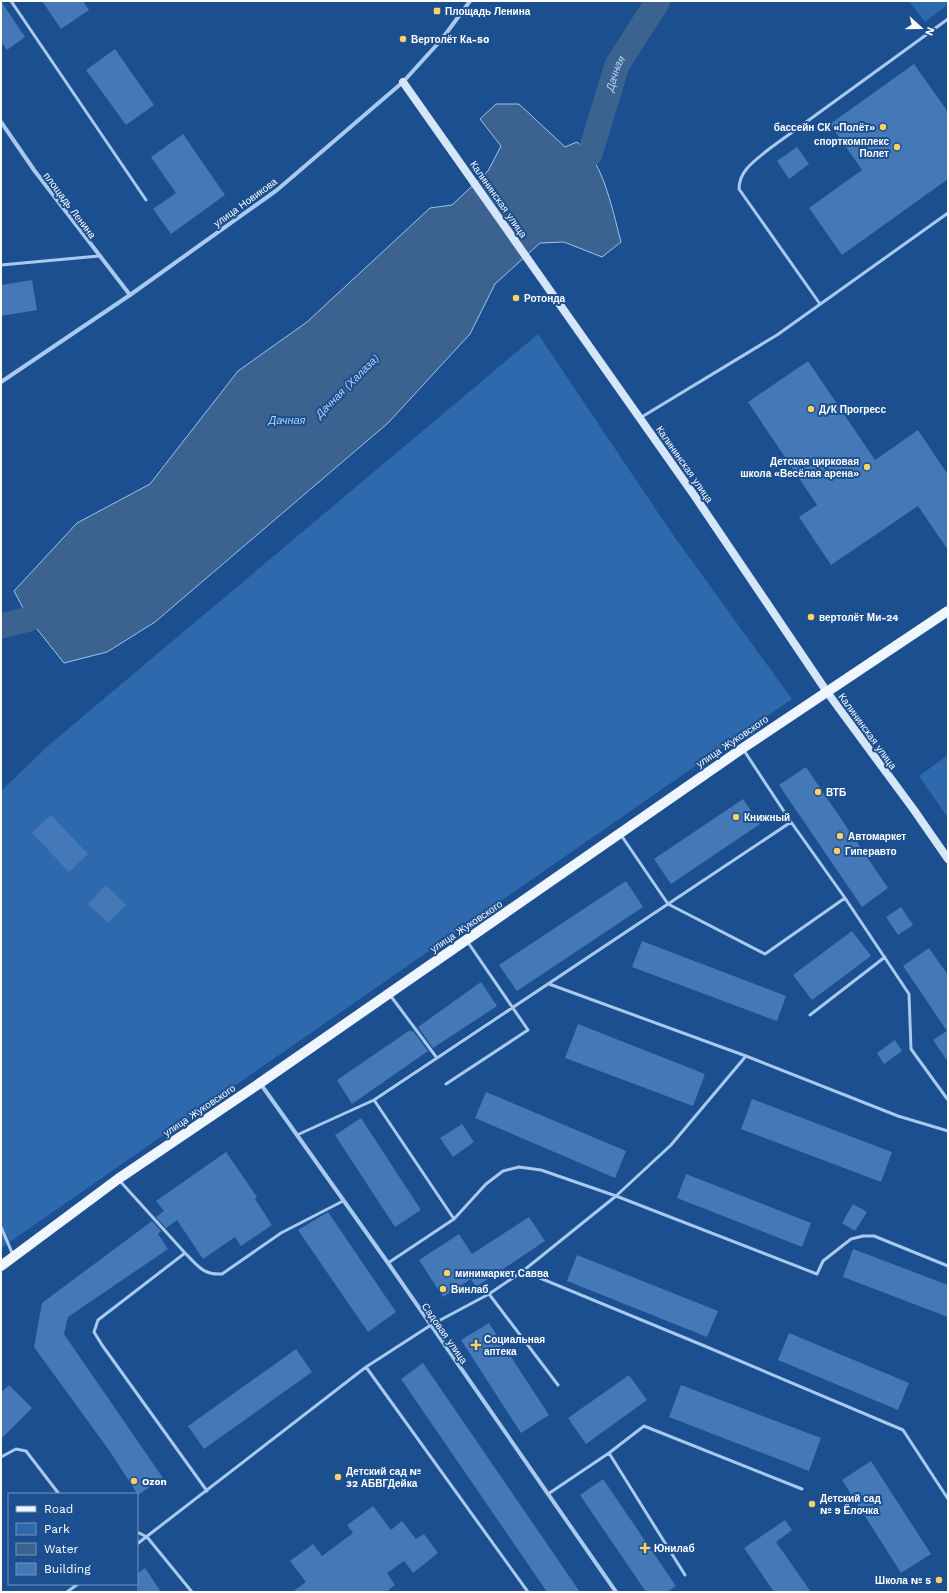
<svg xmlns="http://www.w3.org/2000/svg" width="949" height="1593" font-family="'Work Sans',sans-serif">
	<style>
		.green { fill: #2e69ad }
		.water { fill: #3c6290; stroke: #9cc4f0 }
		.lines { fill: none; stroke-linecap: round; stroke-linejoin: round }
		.river { stroke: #3c6290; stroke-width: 25 }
		.building { fill: #4478b7 }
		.lane { stroke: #a9c9ee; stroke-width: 3 }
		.street { stroke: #a9c9ee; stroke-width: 4 }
		.secondary { stroke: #d6e6fa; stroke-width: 8 }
		.primary { stroke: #f0f6ff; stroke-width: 10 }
		.poi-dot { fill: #ffd166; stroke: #1b4f8f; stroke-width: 1.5 }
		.labels { text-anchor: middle; stroke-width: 4; stroke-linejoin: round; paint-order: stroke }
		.poi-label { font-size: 10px; font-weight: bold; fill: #fff; stroke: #1b4f8f; text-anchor: start }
		.street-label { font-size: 10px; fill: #fff; stroke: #1b4f8f }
		.water-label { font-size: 11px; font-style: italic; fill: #b5d3f5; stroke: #1b4f8f }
	</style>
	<rect width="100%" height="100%" fill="#1b4f8f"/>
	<path class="green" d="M909,1h39v3l-23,18z
		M538,334l135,201 119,164 -791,549v-457l49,-47z
		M948,755v63l-29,-42z"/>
	<path class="water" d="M496,104h23l46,43 12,-5c4,4 10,8 13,13 16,21 24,61 31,87l-19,15 -38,-15 -24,1 -45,41 -25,50 -82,89 -233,199 -48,30 -43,11 -35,-44 -15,-28 63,-68 73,-39 88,-113 69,-49 123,-114 22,-3 36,-34 13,-25 -21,-27z"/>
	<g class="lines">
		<g class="river">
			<path id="s1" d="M563,174l27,-20 27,-89 41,-64"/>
			<path d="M1,626l28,-7 24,-24"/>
		</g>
	</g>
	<path class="building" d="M1,1l24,36 -18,13 -6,-9z
		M42,1h41l6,9 -28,19z
		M115,49l39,56 -28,20 -40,-55z
		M914,64l34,48v67l-106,76 -33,-47 53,-38 -32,-46z
		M183,134l42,61 -54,39 -18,-25 23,-16 -25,-36z
		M797,147l12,17 -20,15 -12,-18z
		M32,280l5,30 -36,6v-31z
		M808,361l67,99 43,-30 30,45v75l-30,-44 -87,59 -32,-48 18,-12 -69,-103z
		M806,767l82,121 -26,19 -83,-122z
		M743,799l17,25 -89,60 -17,-25z
		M51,815l37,39 -19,18 -37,-39z
		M626,881l17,26 -126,84 -18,-26z
		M106,885l20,20 -18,18 -20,-19z
		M901,907l12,18 -15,10 -12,-18z
		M852,931l19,25 -59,44 -19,-25z
		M642,941l144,55 -9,25 -145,-54z
		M929,948l19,27v87l-15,-22 14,-9 -44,-65z
		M481,982l16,24 -64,42 -15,-21z
		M578,1024l127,50 -12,32 -128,-48z
		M410,1030l1,2 2,-1 15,20 -76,53 -15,-24z
		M895,1040l7,11 -18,13 -7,-11z
		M486,1092l140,59 -11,27 -140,-60z
		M752,1099l140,53 -11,30 -140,-53z
		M361,1118l60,92 -26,17 -60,-92z
		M462,1124l12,18 -21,15 -13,-19z
		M226,1152l31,45 -2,2 17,26 -31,21 -6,-9 -32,22 -26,-39 -11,8 -10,-11 8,-6 -8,-10z
		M686,1174l125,49 -9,24 -125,-49z
		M853,1204l14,8 -12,19 -13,-8z
		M328,1212l68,100 -28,20 -70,-102z
		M529,1217l16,24 -69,46 -5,-8 -28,18 -24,-37 40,-26 13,20z
		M152,1221l9,10 -3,3 10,15 -100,68 -4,17 99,144 -25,17 -27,-42 -77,-106 8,-44z
		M853,1249l95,36v32l-105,-40z
		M577,1255l141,56 -11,26 -140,-56z
		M489,1323l60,92 -28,18 -60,-93z
		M789,1333l120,50 -11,27 -120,-50z
		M296,1349l16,23 -108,77 -16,-23z
		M423,1363l157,229h-33l-146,-213z
		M629,1375l18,25 -61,44 -18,-26z
		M9,1385l23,23 -31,31v-47z
		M681,1385l140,53 -12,33 -140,-54z
		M871,1461l60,93 -30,19 -59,-93z
		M603,1479l73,107 -9,6h-21l-66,-97z
		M373,1506l18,24 11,-9 14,18 8,-5 14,19 -25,20 -9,-12 -17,12 8,12 -9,7h-94l14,-10 -16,-21 23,-17 9,12 31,-23 -6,-8z
		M785,1520l7,10 -16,12 35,50h-37l-30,-44z
		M145,1568l16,24h-24v-18z"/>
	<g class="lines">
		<path class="lane" d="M11,1l135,199
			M1,265l98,-9
			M820,304l-81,-115c0,-19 17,-29 30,-40l179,-130
			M640,418l137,-83 171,-122
			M743,749l48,73 54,76 64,96 2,55 37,51
			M621,835l47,69 97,50 80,-56
			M549,984l197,72 152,60 50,15
			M390,995l47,63
			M810,1015l75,-58
			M446,1084l82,-54 -61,-89
			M374,1100l80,119
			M297,1135l77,-35 417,-278
			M119,1180l66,73
			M1,1227l12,28
			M388,1263l66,-44 32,-35 17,-13 16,-4 22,3 75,26 201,78 6,-13 28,-22 12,-3h11l74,30
			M523,1271l184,76 196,83 45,69
			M489,1294l69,91
			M366,1367l162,225
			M609,1453l76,122
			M1,1457l15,-8 10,2 33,43
			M207,1491l-105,-146 -8,-13 4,-12 87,-67c13,13 18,22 37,21l59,-41 62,-32
			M548,1494l61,-41 35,-27 158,63
			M137,1532l10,5 45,55
			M137,1544l229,-177 65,-42 58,-31 34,-23 93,-75 55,-51 75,-89
			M67,1592l11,-8"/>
		<path class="street" d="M1,122l33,48 96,125
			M1,382l129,-87 147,-105 126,-108 39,-43 28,-38
			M260,1083l128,180 228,329"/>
		<path class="secondary" d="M403,82l291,413 133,197 87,118 34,49"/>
		<path class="primary" d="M1,1266l117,-87 142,-96 483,-335 205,-137"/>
	</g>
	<g class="poi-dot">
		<rect x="433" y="7" width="8" height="8" rx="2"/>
		<circle cx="403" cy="39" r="4"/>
		<circle cx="883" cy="127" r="4"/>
		<circle cx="897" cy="147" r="4"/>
		<circle cx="516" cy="298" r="4"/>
		<circle cx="811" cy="409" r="4"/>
		<circle cx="867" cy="467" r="4"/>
		<circle cx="811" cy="617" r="4"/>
		<circle cx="818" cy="792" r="4"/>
		<circle cx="736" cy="817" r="4"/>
		<circle cx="840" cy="836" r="4"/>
		<circle cx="837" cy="851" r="4"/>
		<circle cx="447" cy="1273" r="4"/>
		<circle cx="443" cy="1289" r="4"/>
		<path d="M474 1339h4v4h4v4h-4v4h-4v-4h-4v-4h4z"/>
		<circle cx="338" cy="1477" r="4"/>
		<circle cx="134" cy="1481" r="4"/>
		<circle cx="812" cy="1504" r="4"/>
		<path d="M643 1542h4v4h4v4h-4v4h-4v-4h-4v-4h4z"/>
		<circle cx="939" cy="1580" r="4"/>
	</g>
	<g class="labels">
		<g class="poi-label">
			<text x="445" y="15">Площадь Ленина</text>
			<text x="411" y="43">Вертолёт Ка-50</text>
			<text x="875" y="131" text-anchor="end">бассейн СК «Полёт»</text>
			<text x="889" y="145" text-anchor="end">спорткомплекс<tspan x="889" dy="12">Полет</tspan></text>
			<text x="524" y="302">Ротонда</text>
			<text x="819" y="413">Д/К Прогресс</text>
			<text x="859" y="465" text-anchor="end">Детская цирковая<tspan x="859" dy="12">школа «Весёлая арена»</tspan></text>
			<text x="819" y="621">вертолёт Ми-24</text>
			<text x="826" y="796">ВТБ</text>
			<text x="744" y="821">Книжный</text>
			<text x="848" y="840">Автомаркет</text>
			<text x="845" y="855">Гиперавто</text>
			<text x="455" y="1277">минимаркет Савва</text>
			<text x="451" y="1293">Винлаб</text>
			<text x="484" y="1343">Социальная<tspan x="484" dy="12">аптека</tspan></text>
			<text x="346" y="1475">Детский сад №<tspan x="346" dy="12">32 АБВГДейка</tspan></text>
			<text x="142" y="1485">Ozon</text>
			<text x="820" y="1502">Детский сад<tspan x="820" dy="12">№ 9 Ёлочка</tspan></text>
			<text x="654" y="1552">Юнилаб</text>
			<text x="931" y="1584" text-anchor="end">Школа № 5</text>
		</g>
		<g class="street-label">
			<text transform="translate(499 199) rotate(55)" y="4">Калининская улица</text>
			<text transform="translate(245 202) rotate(-36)" y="4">улица Новикова</text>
			<text transform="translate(70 205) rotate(53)" y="4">площадь Ленина</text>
			<text transform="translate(685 464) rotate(55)" y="4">Калининская улица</text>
			<text transform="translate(868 731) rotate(54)" y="4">Калининская улица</text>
			<text transform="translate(732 741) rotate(-34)" y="4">улица Жуковского</text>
			<text transform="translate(466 926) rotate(-34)" y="4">улица Жуковского</text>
			<text transform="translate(199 1110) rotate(-34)" y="4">улица Жуковского</text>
			<text transform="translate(445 1333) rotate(55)" y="4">Садовая улица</text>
		</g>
		<g class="water-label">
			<text dy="4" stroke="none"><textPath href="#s1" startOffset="118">Дачная</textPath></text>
			<text transform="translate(347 386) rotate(-45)" y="4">Дачная (Халаза)</text>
			<text x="287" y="424">Дачная</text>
		</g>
	</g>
	<rect width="949" height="1593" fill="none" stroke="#ffffff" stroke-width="4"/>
	<rect x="8" y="1493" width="130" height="92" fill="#1b4f8f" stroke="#7695bc"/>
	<rect x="16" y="1506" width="20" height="6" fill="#f0f6ff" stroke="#7695bc"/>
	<text x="44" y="1513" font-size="12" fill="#ffffff">Road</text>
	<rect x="16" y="1523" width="20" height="12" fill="#2e69ad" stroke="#7695bc"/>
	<text x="44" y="1533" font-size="12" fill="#ffffff">Park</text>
	<rect x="16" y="1543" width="20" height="12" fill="#3c6290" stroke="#7695bc"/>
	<text x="44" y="1553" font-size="12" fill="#ffffff">Water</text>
	<rect x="16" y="1563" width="20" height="12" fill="#4478b7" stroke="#7695bc"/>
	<text x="44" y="1573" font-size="12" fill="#ffffff">Building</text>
	<g transform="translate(921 28) rotate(111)" stroke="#1b4f8f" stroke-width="3" paint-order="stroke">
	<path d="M0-3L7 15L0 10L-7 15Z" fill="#ffffff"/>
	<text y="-6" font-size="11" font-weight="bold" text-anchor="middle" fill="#ffffff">N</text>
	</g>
</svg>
